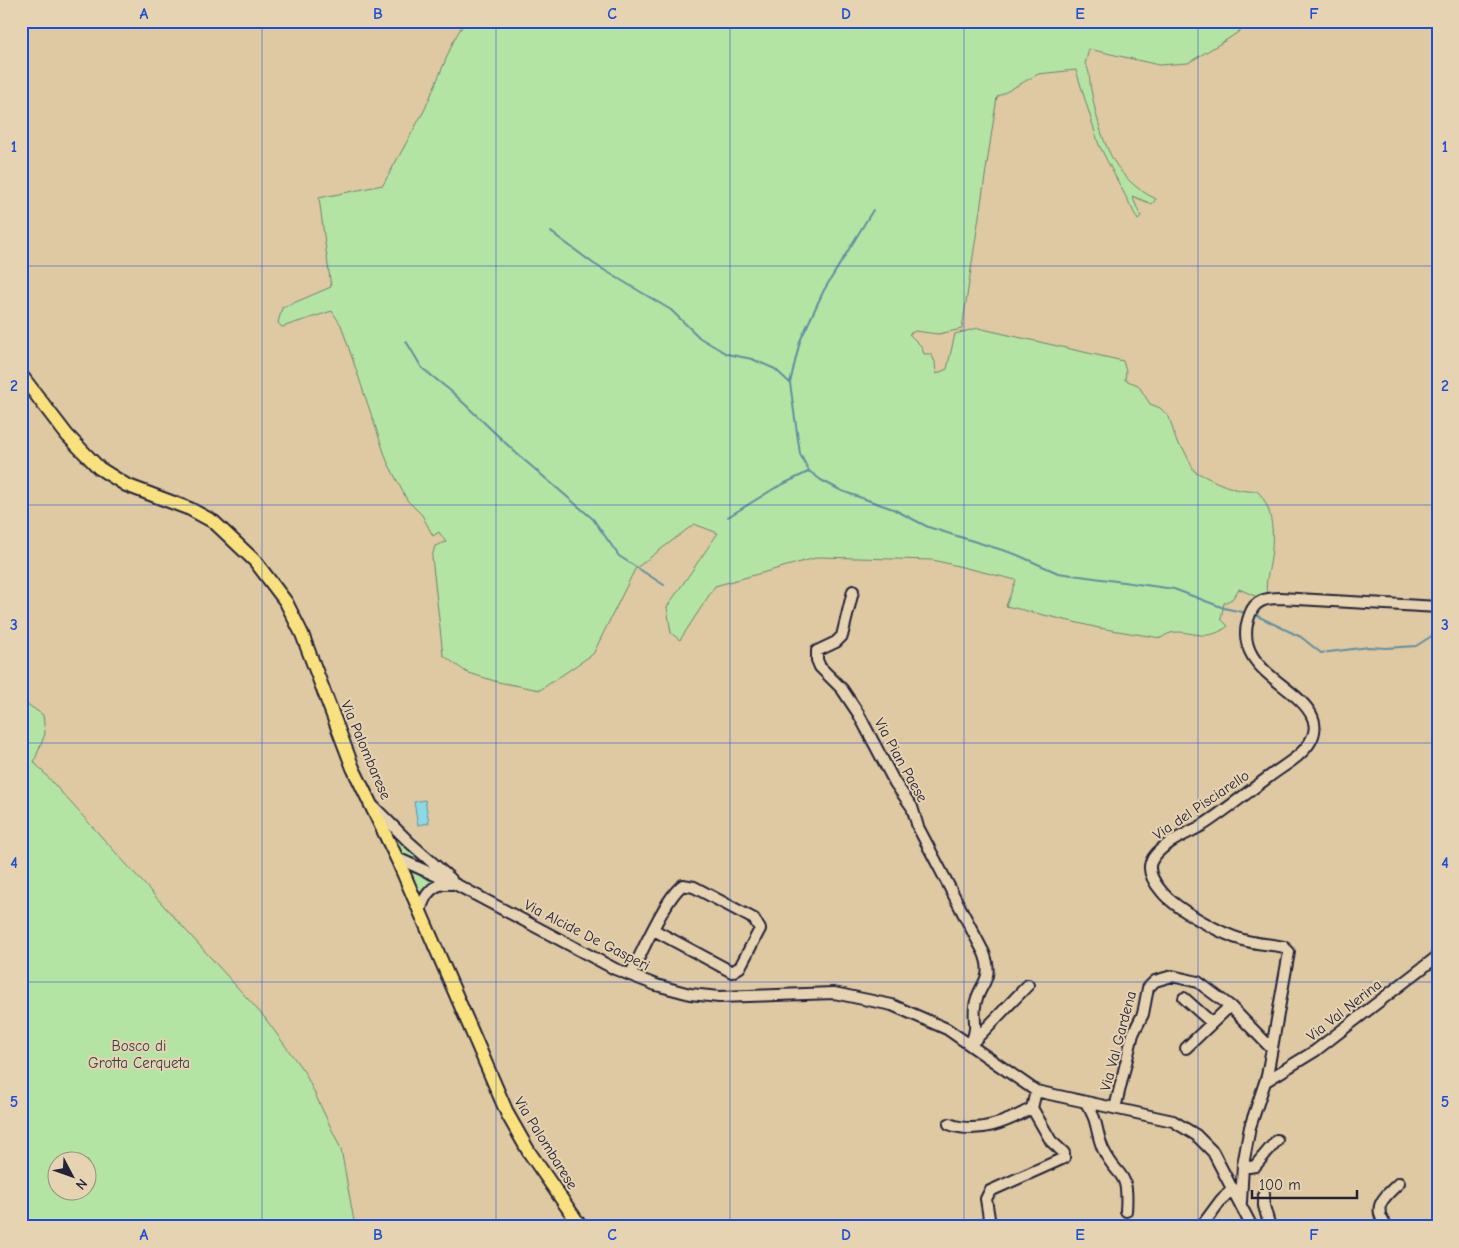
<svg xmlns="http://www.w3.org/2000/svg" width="1459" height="1248" font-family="'Comic Neue',sans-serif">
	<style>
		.green { fill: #b4e4a3; stroke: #6b836f; fill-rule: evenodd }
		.water { fill: #8ad9e7; stroke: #6090a2 }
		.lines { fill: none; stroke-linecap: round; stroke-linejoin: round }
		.stream { stroke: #6090a2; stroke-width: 2 }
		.minor-casing { stroke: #22223b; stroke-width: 14 }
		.major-casing { stroke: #22223b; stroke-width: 16 }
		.minor { stroke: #e6d3b1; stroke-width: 10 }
		.major { stroke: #fae180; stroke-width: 12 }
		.grid { fill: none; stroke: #1d4ed8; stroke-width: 1; stroke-opacity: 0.55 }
		.labels { text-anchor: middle; stroke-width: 4; stroke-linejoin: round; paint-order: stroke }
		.street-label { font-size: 15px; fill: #22223b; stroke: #e6d3b1 }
		.park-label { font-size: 15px; fill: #383f4b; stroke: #e6d3b1 }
		.neatline { fill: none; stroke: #1d4ed8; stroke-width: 2 }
		.grid-label { font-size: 16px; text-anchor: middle; font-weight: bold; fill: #1d4ed8 }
	</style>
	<rect width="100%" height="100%" fill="#dec9a3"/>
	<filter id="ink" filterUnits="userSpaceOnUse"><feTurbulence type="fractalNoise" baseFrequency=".02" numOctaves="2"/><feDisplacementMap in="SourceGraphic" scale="10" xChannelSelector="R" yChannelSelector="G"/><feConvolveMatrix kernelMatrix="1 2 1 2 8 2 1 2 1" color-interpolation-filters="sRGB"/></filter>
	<g filter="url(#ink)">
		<path class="green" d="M465,21h785l-2,4 -17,12 -43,26 -29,2 -70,-16 -4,15c6,7 4,18 6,26 9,46 20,88 65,109l-4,5 -20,-8 9,21 -3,3 -39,-75 -23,-75 -38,4 -41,23 -35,232 -24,5 -23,-3 -6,3 12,12 3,8h7l4,8 1,12 11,-5 8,-35 23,-6 145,33 3,10 -1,9 13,5 12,19 10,4 9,9 8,26 7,7 10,21c20,10 41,22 63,20 18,18 17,48 13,73 -2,11 -6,23 -2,34l-13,-2 -16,-7 -7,10 -8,4 -3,16 7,7c-27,22 -45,-5 -67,12l-62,-10 -93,-22 10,-26 -83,-20 -114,-3 -104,29 -35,54 -9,-7 -4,-26 51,-74 -24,-9 -59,45 -42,85 -53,36 -42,-8 -32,-10 -23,-17 -11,-98 3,-11 11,-4 -7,-10 -6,4 -11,-21 -15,-15 -20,-39 -46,-136 -9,-14 -50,16 -4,-4 4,-15 49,-21 -12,-89 64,-13 42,-76 29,-69z
			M21,700l22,15 2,19 -11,28 231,256 40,55 36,76 14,78h-334zM88,1160v30h-30v-30z
			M396,836l21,22h-13l-10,-21z
			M409,869l29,13 -17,15z"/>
		<path class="water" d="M425,800l4,23 -11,2 -4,-23z"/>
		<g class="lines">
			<path class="stream" d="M873,210l-49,80 -24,51 -10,42 10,71 9,17 12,9 21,11 51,18 35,18 87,27 43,19 116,16 50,19 22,5
				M551,232l43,32 77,46 29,28 27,16 25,5 23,10 14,13
				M406,341l16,27 30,24 64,61 77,66 26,37 45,29
				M728,517l47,-29 33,-16
				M1253,614l48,23 20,16 48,-6 17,1 30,-2 22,-14"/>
			<defs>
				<path id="minor" d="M853,591l-11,45 -6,6 -19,9v9l3,7 22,22 16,24 37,70 17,24 6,20 66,126c11,28 -6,31 -9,53 -2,18 4,19 -5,39
					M374,807l35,35 42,37
					M397,858l60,27 158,84 41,16 34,9 29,3 115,-4 58,12 55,24 89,62 137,30 23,14 17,17 39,75
					M420,912c4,-17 13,-30 31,-28
					M630,975c11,-20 36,-79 53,-90l11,2 60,32 6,10 -20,38 -8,5 -78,-42
					M1184,998l28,25
					M975,1040l53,-55
					M1186,1048l44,-42
					M1266,1081l49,-30 123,-95
					M1085,1102c14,18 10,29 18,47 15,32 26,18 23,62
					M1115,1108l18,-74 10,-20 5,-26 7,-7 17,-5 26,6 32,24 42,43
					M949,1124c28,11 58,-2 83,-16l4,-17
					M1243,1165l6,2 6,-1 22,-26
					M1264,1193v13l6,21
					M1241,1202l2,-37 7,-38 17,-51 22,-124 -5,-5c-14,-3 -28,-3 -41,-7 -22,-6 -67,-31 -81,-48 -6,-7 -15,-20 -11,-30 8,-18 36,-28 52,-37 23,-15 45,-33 67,-49 13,-10 32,-20 40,-34 5,-8 6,-18 2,-26 -16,-33 -83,-48 -62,-102 5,-14 17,-16 30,-16l158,9
					M989,1218l-3,-19 4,-8 74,-33v-5l-13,-12 -19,-33
					M1201,1227l20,-27 12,-12
					M1387,1227c-16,-20 -4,-29 12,-44"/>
				<path id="major" d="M21,375l46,60 32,33 27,17 64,24 24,13 41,39 31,41 16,32 51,134 46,95 109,252 21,37 52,75"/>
			</defs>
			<use href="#minor" class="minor-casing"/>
			<use href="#major" class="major-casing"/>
			<use href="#minor" class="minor"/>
			<use href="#major" class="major"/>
		</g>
	</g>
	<path class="grid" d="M262,21v1206M496,21v1206M730,21v1206M964,21v1206M1198,21v1206M21,266h1417M21,505h1417M21,743h1417M21,982h1417"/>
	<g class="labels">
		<g class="street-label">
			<text transform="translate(366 750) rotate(67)" y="5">Via Palombarese</text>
			<text transform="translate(901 760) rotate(61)" y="5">Via Pian Paese</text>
			<text transform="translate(1201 805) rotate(-34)" y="5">Via del Pisciarello</text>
			<text transform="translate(587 935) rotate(27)" y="5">Via Alcide De Gasperi</text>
			<text transform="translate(1344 1010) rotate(-38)" y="5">Via Val Nerina</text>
			<text transform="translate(1118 1041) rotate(-75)" y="5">Via Val Gardena</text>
			<text transform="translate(546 1143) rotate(58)" y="5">Via Palombarese</text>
		</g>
		<g class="park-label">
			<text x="139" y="1051">Bosco di<tspan x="139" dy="17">Grotta Cerqueta</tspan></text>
		</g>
	</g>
	<rect width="1459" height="1248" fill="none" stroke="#e6d3b1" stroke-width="55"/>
	<g transform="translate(72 1176) rotate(131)"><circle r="24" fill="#e6d3b1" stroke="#988c82"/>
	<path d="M0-4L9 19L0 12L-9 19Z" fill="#22223b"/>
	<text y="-8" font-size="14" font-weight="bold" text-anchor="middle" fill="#22223b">N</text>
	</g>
	<path d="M1252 1190v8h105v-8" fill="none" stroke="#22223b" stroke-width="2.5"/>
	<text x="1259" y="1190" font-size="15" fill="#22223b" stroke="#e6d3b1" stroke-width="4" paint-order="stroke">100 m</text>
	<rect x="28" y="28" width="1404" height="1192" class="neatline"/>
	<g class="grid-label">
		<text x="144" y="19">A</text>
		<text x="378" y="19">B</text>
		<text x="612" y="19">C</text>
		<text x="846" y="19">D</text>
		<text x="1080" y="19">E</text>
		<text x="1314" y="19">F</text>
		<text x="14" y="152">1</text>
		<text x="1445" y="152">1</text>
		<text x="14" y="391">2</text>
		<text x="1445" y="391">2</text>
		<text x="14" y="630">3</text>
		<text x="1445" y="630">3</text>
		<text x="14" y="868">4</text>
		<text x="1445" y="868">4</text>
		<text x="14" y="1107">5</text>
		<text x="1445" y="1107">5</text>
		<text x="144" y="1240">A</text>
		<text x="378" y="1240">B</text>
		<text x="612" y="1240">C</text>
		<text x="846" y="1240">D</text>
		<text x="1080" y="1240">E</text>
		<text x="1314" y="1240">F</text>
	</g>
</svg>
